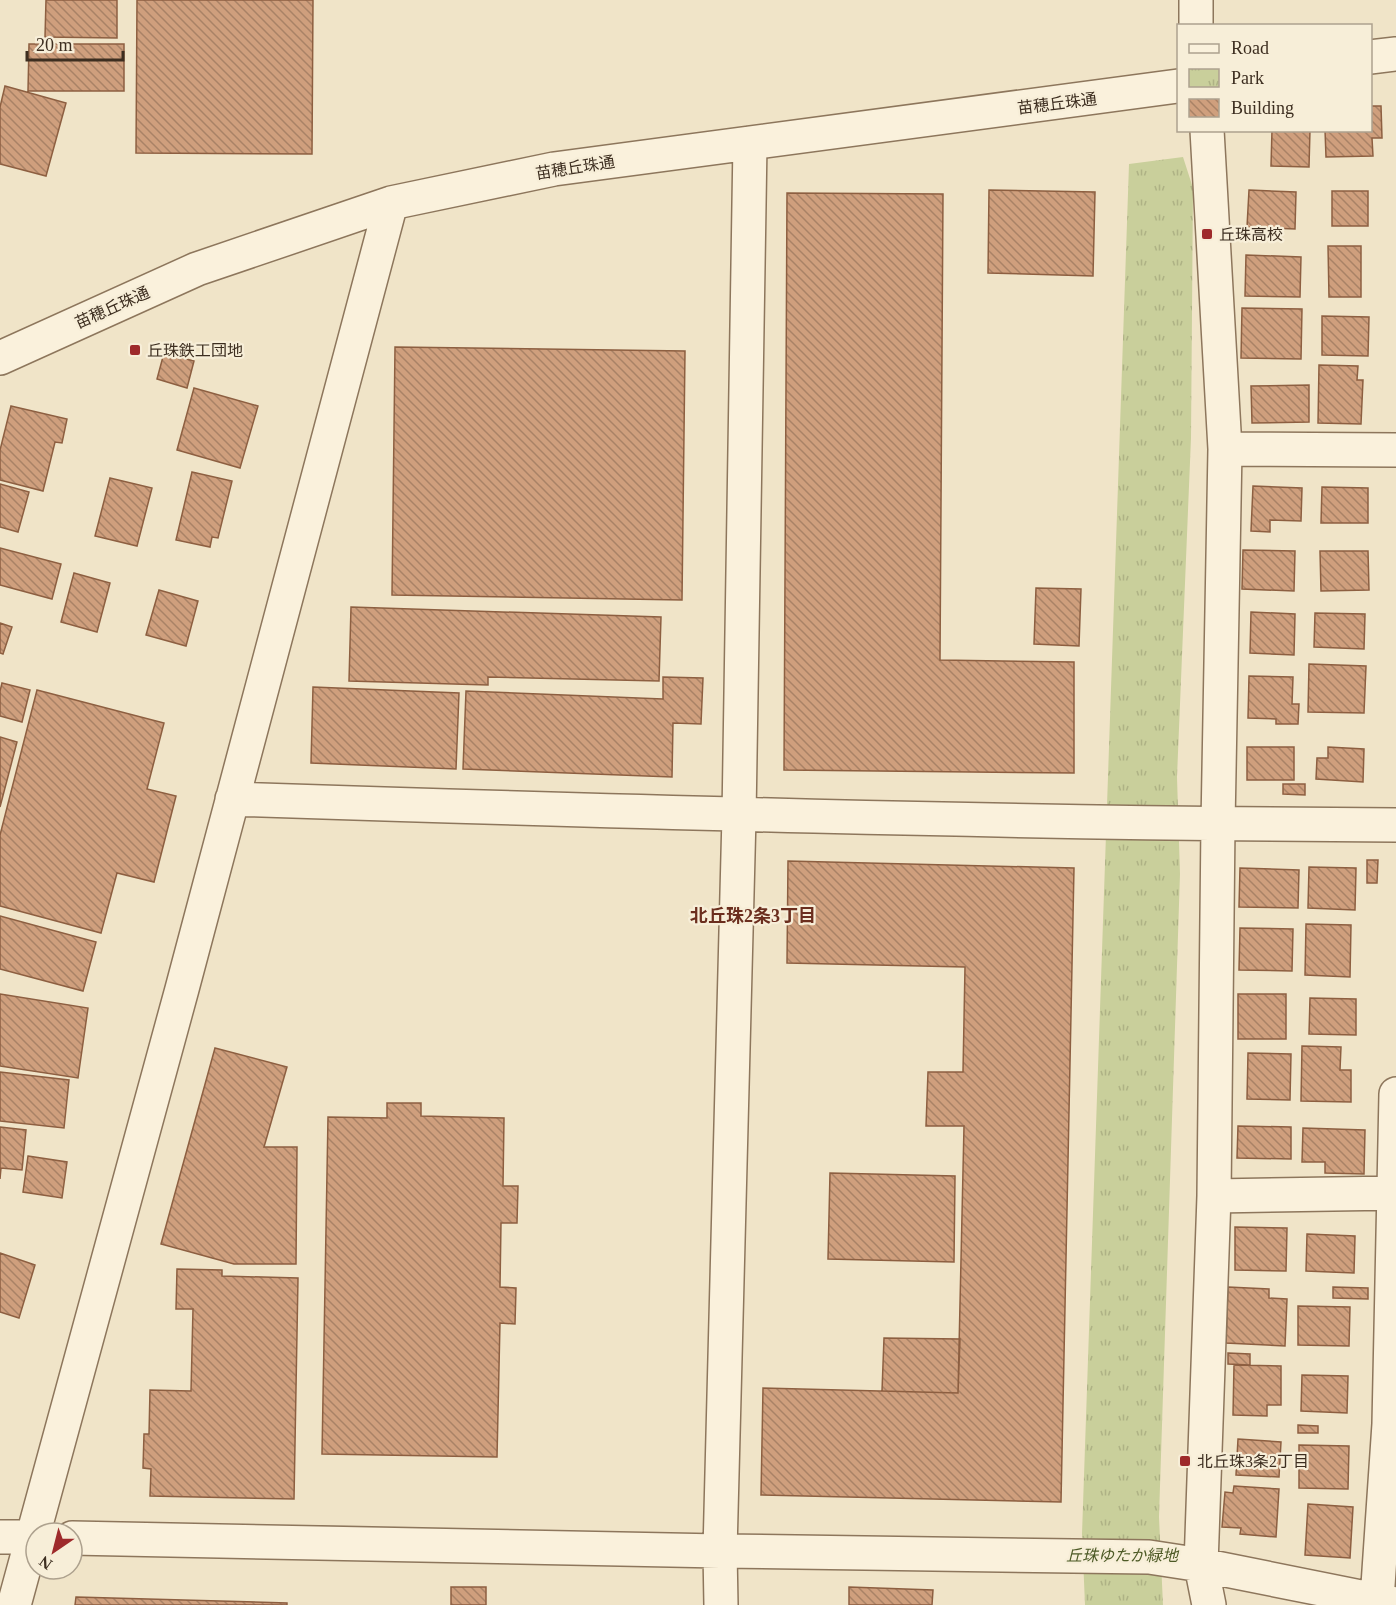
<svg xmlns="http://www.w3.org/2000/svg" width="1396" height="1605" font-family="'Times New Roman','Noto Sans JP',serif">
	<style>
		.park { fill: url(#park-tufts) }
		.building { fill: url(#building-back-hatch); stroke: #8d5f41; stroke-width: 1.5 }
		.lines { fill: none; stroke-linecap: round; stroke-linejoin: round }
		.minor-casing { stroke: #8d765c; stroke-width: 36 }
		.minor { stroke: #faf1dc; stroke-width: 33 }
		.poi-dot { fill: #9e2a2b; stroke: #f7eed8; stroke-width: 2 }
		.labels { text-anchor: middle; stroke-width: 4.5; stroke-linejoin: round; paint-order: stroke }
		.street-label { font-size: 16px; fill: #3d2e20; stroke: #f7eed8 }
		.poi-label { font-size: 16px; fill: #3d2e20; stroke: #f7eed8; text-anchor: start }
		.park-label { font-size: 16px; font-style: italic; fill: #4d5a26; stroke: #f7eed8 }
		.neighbourhood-label { font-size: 18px; font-weight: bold; fill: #6b2e1e; stroke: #f7eed8 }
	</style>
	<defs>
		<pattern id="park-tufts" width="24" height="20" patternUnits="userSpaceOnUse" patternTransform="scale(1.5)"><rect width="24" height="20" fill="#c9cf9b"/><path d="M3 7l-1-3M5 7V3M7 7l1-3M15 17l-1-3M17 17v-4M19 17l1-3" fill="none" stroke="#aeb285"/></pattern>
		<pattern id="building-back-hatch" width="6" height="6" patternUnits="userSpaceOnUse" patternTransform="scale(1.5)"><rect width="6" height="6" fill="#cf9f7d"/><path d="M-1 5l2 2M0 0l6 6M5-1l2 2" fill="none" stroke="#a98266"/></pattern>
	</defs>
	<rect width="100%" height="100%" fill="#f0e4c8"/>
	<path class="park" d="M1183,157l10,31 -2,250 -14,339 3,97 -21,643 4,88h-78l-3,-71 47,-1370z"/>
	<path class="building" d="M46,0h71v38l-72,-1z
		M137,0h176l-1,154 -176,-1z
		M29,44h95v47h-96z
		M5,86l61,17 -20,73 -46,-12v-57z
		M1370,106h11l1,32h-10l1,18 -47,1 -1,-27h45z
		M1272,130h38l-1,37 -38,-1z
		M989,190l106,2 -2,84 -105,-3z
		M1249,190l47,2 -1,37 -48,-2z
		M1332,191h36v35h-36z
		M787,193l156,1 -3,466 134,2v111l-290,-3z
		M1328,246h33v51h-32z
		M1246,255l55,2 -1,40 -55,-1z
		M1242,308l60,1 -1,50 -60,-1z
		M1322,316l47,1 -1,39 -46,-1z
		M395,347l290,4 -3,249 -290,-5z
		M164,353l30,8 -7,27 -30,-9z
		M1319,365l39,1 -1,14h6l-2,44 -43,-1z
		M1309,385v37l-57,1 -1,-37z
		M194,388l64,18 -18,62 -63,-18z
		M11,406l56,13 -5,24 -7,-1 -12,49 -43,-11v-30z
		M192,472l40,9 -14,57 -6,-1 -2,10 -34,-7z
		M110,478l42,10 -15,58 -42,-10z
		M0,484l29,8 -11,40 -18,-5z
		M1253,486l49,2 -1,33 -31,-1v12l-19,-1z
		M1322,487l46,1v35h-47z
		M0,548l61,16 -9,35 -52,-14z
		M1243,550l52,1 -1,40 -52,-2z
		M1320,551h48l1,39 -48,1z
		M74,573l36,10 -13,49 -36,-10z
		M1036,588l45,1 -2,57 -45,-2z
		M159,590l39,11 -12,45 -40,-11z
		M351,607l310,10 -2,64 -171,-4v8l-139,-4z
		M1251,612l44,2 -1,41 -44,-2z
		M1315,613l50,1 -1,35 -50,-2z
		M0,623l12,4 -9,27 -3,-1z
		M1309,664l57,2 -2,47 -56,-1z
		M1249,676l44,1 -1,27h7l-1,20h-22v-5l-28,-1z
		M663,677l40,1 -2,46 -28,-1 -1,54 -209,-8 3,-78 197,8z
		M2,683l28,7 -8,32 -22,-6v-25z
		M313,687l146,6 -3,76 -145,-6z
		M37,690l127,33 -17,66 29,7 -22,86 -37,-9 -16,60 -101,-27v-71z
		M0,737l17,5 -17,65z
		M1247,747h47v33h-47z
		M1328,747l36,2 -1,33 -47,-3 1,-21h11z
		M1283,784h22v11l-22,-1z
		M1367,860h11l-1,23h-10z
		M788,861l286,7 -13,634 -300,-7 2,-107 195,5 6,-267h-38l2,-54h35l2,-105 -178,-4z
		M1309,867l47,1 -1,42 -47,-2z
		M1240,868l59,2 -1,38 -59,-1z
		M0,916l96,26 -13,49 -83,-22z
		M1306,924l45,1 -1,52 -45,-2z
		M1240,928l53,1 -1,42 -53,-1z
		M0,994l88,14 -10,70 -78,-12z
		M1238,994h48v45h-48z
		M1310,998l46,1v36l-47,-1z
		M1302,1046l39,1 -1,23h11v32l-50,-1z
		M215,1048l72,19 -23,80h33l-1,117h-62l-73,-20z
		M1248,1053l43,1 -1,46 -43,-1z
		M0,1072l69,8 -5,48 -64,-7z
		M387,1103h34v13l83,2 -1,68h15l-1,37h-16l-1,64 16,1 -1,36 -15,-1 -3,134 -175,-3 6,-337 59,1z
		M1238,1126l53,1v32l-54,-1z
		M0,1127l26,3 -4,40 -21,-2 -1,11z
		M1303,1128l62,2 -1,44 -39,-1v-11h-23z
		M28,1156l39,6 -5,36 -39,-6z
		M830,1173l125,3 -1,86 -126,-3z
		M1235,1227l52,1 -1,43 -51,-1z
		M1307,1234l48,2 -1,37 -48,-2z
		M0,1253l35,12 -16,53 -19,-6z
		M177,1269l45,1v6l76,2 -4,221 -144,-3 1,-27 -8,-1 1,-34h5l1,-44 41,1 2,-82h-17z
		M1228,1287l41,2v9l18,1 -2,47 -59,-3z
		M1333,1287l35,1v11l-35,-1z
		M1298,1306l52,1 -1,39 -51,-1z
		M884,1338l76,1 -2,54 -76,-2z
		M1228,1353l22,1v11l-22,-1z
		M1234,1365l47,1v39h-14v11l-34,-1z
		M1302,1375l46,1 -1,37 -46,-2z
		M1298,1425l20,1v7h-20z
		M1238,1439l43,3 -2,35 -43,-2z
		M1299,1445l50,1 -1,43 -49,-1z
		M1234,1486l45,3 -3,48 -36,-3 1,-6 -19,-1 3,-35 8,1z
		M1308,1504l45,3 -3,51 -45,-3z
		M451,1587h35v18h-35z
		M849,1587l84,3 -1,15h-83z
		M76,1597l211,6v2h-212z"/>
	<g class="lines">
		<defs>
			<path id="minor" d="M1196,0v26
				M1370,57l26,-3
				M1207,130l18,319 -7,375 -4,372 -13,369 8,40
				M0,358l197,-89 194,-66 163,-34 624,-83
				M1225,449l171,1
				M232,799c388,13 776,24 1164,26
				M1214,1196l182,-3
				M0,1537h36
				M72,1538l648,13 429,6 52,8 195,39
				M1377,1600l12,-176 7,-330
				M14,1605l168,-616 209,-786
				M721,1605l-1,-54 19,-735 11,-673"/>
		</defs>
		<use href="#minor" class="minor-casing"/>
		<use href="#minor" class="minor"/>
	</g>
	<g class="poi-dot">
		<rect x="1201" y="228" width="12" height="12" rx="3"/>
		<rect x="129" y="344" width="12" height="12" rx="3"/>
		<rect x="1179" y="1455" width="12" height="12" rx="3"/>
	</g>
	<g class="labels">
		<g class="street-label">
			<text transform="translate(1057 103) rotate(-7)" y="6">苗穂丘珠通</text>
			<text transform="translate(575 167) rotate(-9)" y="6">苗穂丘珠通</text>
			<text transform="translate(112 307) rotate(-24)" y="6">苗穂丘珠通</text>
		</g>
		<g class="poi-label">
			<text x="1219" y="240">丘珠高校</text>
			<text x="147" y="356">丘珠鉄工団地</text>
			<text x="1197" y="1467">北丘珠3条2丁目</text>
		</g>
		<g class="park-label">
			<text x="1122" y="1561">丘珠ゆたか緑地</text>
		</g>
		<g class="neighbourhood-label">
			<text x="753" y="922">北丘珠2条3丁目</text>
		</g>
	</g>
	<rect x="1177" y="24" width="195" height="108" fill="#f7eed8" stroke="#ada18e" stroke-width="1.5"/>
	<rect x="1189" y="44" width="30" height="9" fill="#faf1dc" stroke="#ada18e" stroke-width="1.5"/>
	<text x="1231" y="54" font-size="18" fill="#3d2e20">Road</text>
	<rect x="1189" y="69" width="30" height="18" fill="url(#park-tufts)" stroke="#ada18e" stroke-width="1.5"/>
	<text x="1231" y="84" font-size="18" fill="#3d2e20">Park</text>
	<rect x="1189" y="99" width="30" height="18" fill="url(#building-back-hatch)" stroke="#ada18e" stroke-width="1.5"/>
	<text x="1231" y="114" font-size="18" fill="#3d2e20">Building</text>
	<g transform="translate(54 1551) rotate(215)"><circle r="28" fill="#f7eed8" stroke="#ada18e" stroke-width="1.5"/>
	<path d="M0-4.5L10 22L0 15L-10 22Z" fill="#9e2a2b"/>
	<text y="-9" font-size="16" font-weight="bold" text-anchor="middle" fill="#3d2e20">N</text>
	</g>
	<path d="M27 51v9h96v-9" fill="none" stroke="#3d2e20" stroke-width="3"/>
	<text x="36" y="51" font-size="18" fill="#3d2e20" stroke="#f7eed8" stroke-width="4.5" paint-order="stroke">20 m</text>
</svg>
